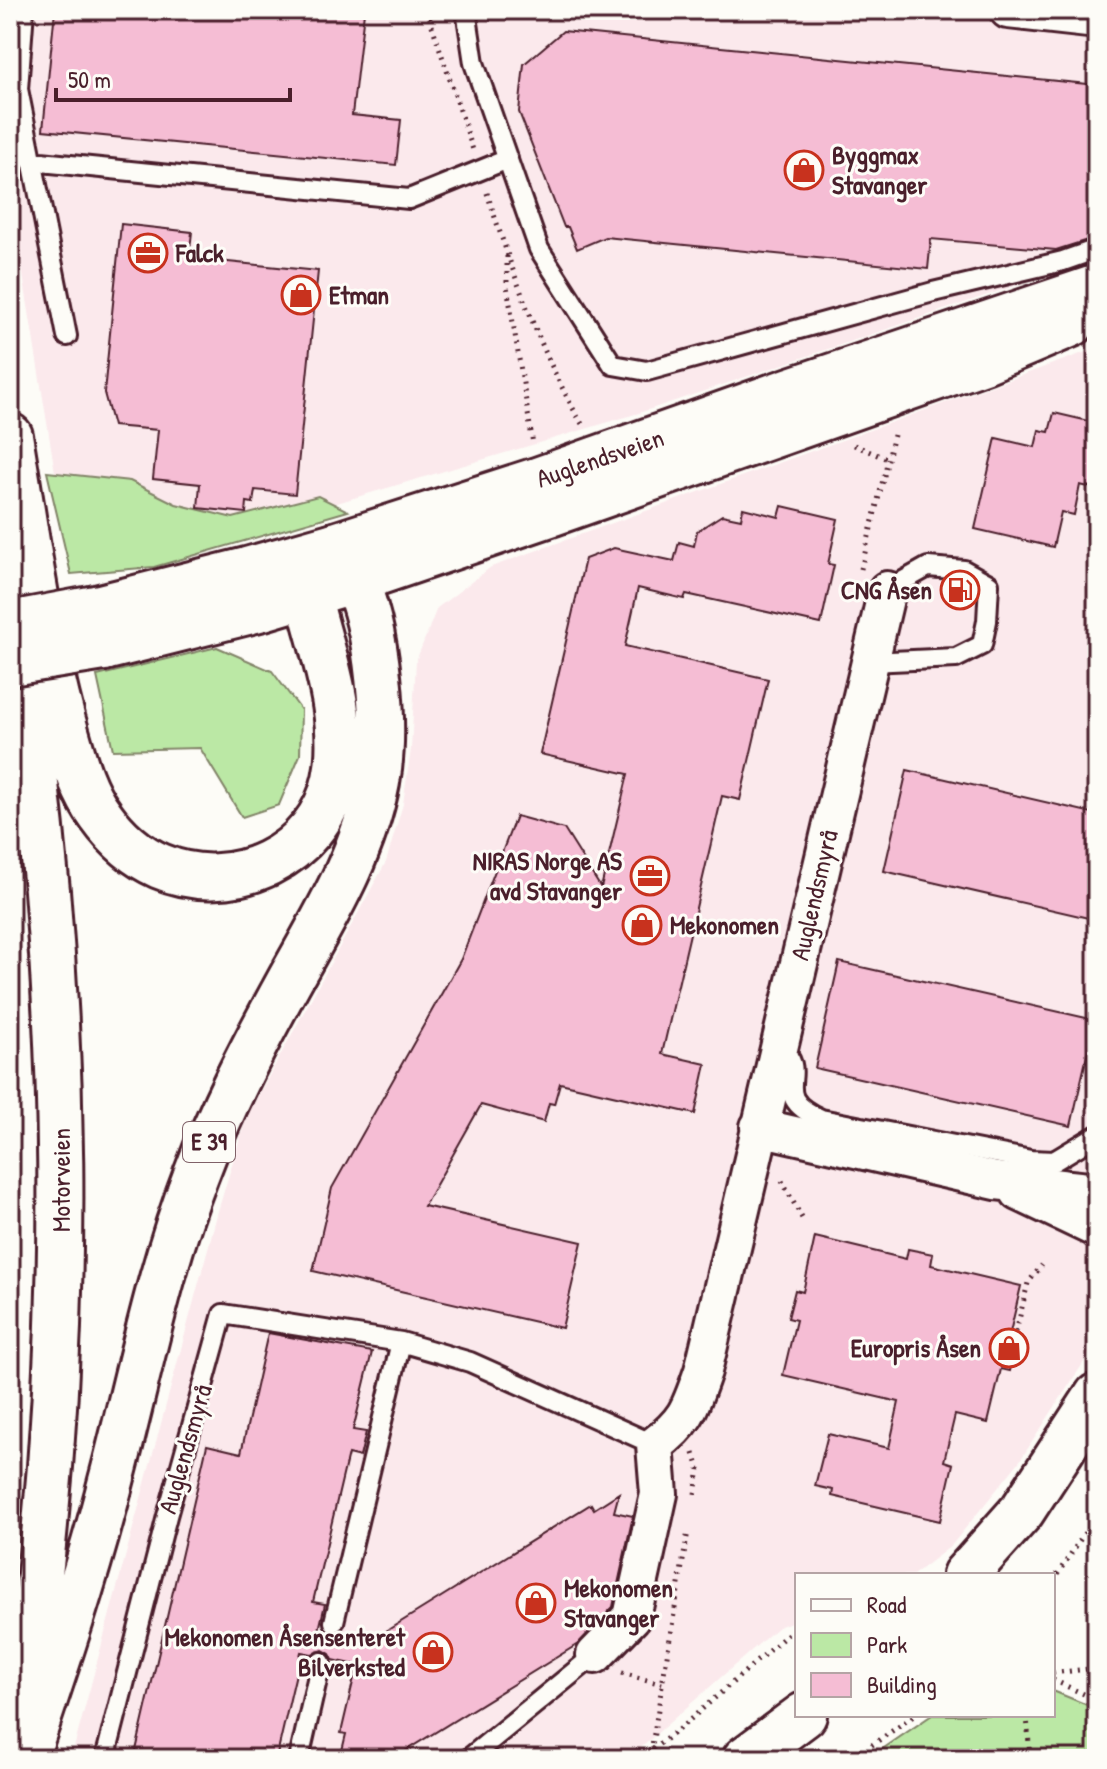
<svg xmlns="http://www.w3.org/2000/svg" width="1107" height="1769" font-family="'Patrick Hand',sans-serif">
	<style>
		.built { fill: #fbe9ec }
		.green { fill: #bbe8a5; stroke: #828468; stroke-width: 2 }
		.building { fill: #f5bdd4; stroke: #4a1f2b; stroke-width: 2 }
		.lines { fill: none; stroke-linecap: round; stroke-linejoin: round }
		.lane-casing { stroke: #4a1f2b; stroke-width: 24 }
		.street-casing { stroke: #4a1f2b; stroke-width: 42 }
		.secondary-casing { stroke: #4a1f2b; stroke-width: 50 }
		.highway-casing { stroke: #4a1f2b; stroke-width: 50 }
		.path { stroke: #4a1f2b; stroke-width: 5; stroke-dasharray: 2 6; stroke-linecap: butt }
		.lane { stroke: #fdfcf7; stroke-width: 18 }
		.street { stroke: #fdfcf7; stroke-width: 36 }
		.secondary { stroke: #fdfcf7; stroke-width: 44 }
		.highway { stroke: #fdfcf7; stroke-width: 44 }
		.secondary-bridge-casing { stroke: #4a1f2b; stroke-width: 50; stroke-linecap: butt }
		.secondary-bridge { stroke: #fdfcf7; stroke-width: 44 }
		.labels { text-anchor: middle; stroke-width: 6; stroke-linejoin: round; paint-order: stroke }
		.shield { fill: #fdfcf7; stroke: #806168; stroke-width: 2 }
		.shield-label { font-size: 24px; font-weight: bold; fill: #4a1f2b }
		.poi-label { font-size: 26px; font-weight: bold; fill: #4a1f2b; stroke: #fdfcf7; text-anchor: start }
		.street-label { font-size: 26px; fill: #4a1f2b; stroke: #fdfcf7 }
	</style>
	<rect width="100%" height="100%" fill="#fdfcf7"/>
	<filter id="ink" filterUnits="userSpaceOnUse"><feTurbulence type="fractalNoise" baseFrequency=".0125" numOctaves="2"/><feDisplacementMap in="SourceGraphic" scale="16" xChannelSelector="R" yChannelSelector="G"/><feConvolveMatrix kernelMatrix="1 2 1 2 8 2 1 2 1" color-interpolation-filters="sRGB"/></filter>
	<g filter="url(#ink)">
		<path class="built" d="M10,10h1087v248l-458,155 -349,104 -192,17 -37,-25 -51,-314z
			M1097,348v994l-78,120 -68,84 -38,29h-116v45l-19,7 -150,132h-557l147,-548 28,-93 140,-256 17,-58 8,-55 5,-88 21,-53 54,-41z"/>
		<path class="green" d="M47,472l83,9 46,23 57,14 85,-22 30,15 -194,56 -83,7z
			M217,647l55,24 29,39 -1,45 -21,50 -37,12 -42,-69 -87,2 -16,-74z
			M1053,1691l44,18v50h-229l64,-44h121z"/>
		<path class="building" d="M55,10l309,2 -12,103 49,5 -5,45 -353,-35z
			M563,31l534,54v152l-41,13 -125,-11 -3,30 -323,-32 -28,12 -9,-22h-4l-45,-115 5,-48z
			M121,224l71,8 -3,26 129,13 -23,223 -40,-4 -2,13 -6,-1 -1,11 -48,-5 2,-24 -47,-5 5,-49 -45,-4 -9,-33z
			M1054,413l43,10v66l-17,-4 -6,30 -13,-3 -8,35 -78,-18 21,-91 39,9 4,-17 10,2z
			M782,506l56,13 -10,45 6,1 -13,59 -135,-30 -2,5 -46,-11 -13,58 143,33 -28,121 -18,-4 -60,258 44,10 -11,50 -135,-31 -6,21 -5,-1 -5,19 -63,-17 -57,101 158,36 -20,86 -249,-57 19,-83 129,-229 55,-143 48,13 37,59 27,-114 -88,-20 45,-195 29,-11 60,13 5,-19 15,4 3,-15 25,-16 19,4 2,-11 36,9z
			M907,770l190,44v106l-213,-49z
			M839,962l256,58 -24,106 -256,-58z
			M815,1237l91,22 2,-10 25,5 -2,11 90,21 -13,55 8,2 -6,28 -9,-2 -13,54 -33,-8 -11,46 9,3 -13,57 -108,-25 1,-6 -18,-4 13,-52 61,14 10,-46 -116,-27 13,-55 -8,-2 7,-28 8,2z
			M268,1333l104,19 -19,78 13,2 -6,25 -12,-3 -35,148 12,2 -6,26 51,11 221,-137 3,5 25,-16 -5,19 19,4 -20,91 -35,37 -186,115h-52l6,-25 -5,-1 16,-68 -24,-5 -3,-6 -7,-4 -11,4 -11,-2 -25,107h-142l73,-314 34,8z"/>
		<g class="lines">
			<defs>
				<path id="lane" d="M24,10l-6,79 49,247
					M466,10l8,53 65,186 74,116 34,6 286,-79 130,-31 34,-12
					M31,161l378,38 99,-40
					M870,662l86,-4 26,-13 5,-24 2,-37 -25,-14 -36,-3 -41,23
					M780,1048c33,26 -15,46 41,71l210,41 23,1 43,-26
					M334,1622l67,-280
					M105,1759l62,-243 56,-202 178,28 69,20 185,83
					M299,1759l22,-97
					M468,1759l127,-104"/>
				<path id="street" d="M1008,10l89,10
					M759,1127l237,54 101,11
					M1019,1192l78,37
					M595,1655l37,-38 27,-123 -4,-49c32,-24 35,-37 48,-74l184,-781"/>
				<path id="secondary" d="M96,608l151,-38 88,-25 202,-65 254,-90 306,-103
					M104,648l159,-40 93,-28 197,-67 431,-152 88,-37
					M965,1575l57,-64 75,-115
					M745,1759l59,-44"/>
				<path id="highway" d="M10,436c16,95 28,192 53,285 10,34 17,67 38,95 15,21 36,40 59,50 72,31 159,-10 175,-87 13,-60 -13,-127 -27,-184l27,-50
					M14,624c58,362 62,716 10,1078
					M25,1759c31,-92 62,-184 86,-278 27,-102 47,-208 85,-306 25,-67 58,-130 92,-192 36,-65 75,-127 89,-201 10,-53 1,-154 -23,-204 -5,-11 -13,-22 -19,-33"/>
			</defs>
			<use href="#lane" class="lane-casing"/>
			<use href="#street" class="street-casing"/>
			<use href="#secondary" class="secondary-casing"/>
			<use href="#highway" class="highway-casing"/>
			<path class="path" d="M427,10l46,140
				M487,193c25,77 54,162 95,231
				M507,256v30l26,158
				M854,445l33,14
				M861,569l34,-138
				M782,1181l21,39
				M1016,1332l12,-49 14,-18
				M694,1453l5,16 -4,25
				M1053,1581l44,-67
				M622,1673l40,11
				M1053,1673l44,-5
				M1053,1680l44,20
				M1027,1715l3,44
				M651,1751l37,-220
				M640,1759l44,-34 113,-99
				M852,1759l63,-44"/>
			<use href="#lane" class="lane"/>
			<use href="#street" class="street"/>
			<use href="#secondary" class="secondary"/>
			<use href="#highway" class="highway"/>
			<defs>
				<path id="secondary-bridge" d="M10,624l86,-16
					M10,663l94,-15"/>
			</defs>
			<use href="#secondary-bridge" class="secondary-bridge-casing"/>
			<use href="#secondary-bridge" class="secondary-bridge"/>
		</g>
	</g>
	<defs>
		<symbol id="shop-ring" viewBox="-11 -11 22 22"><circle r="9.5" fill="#fdfcf7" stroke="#c8321e" stroke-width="1.5"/><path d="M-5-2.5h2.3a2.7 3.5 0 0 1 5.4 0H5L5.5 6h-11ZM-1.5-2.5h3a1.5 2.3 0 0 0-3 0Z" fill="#c8321e"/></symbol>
		<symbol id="office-ring" viewBox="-11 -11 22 22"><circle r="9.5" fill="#fdfcf7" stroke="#c8321e" stroke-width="1.5"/><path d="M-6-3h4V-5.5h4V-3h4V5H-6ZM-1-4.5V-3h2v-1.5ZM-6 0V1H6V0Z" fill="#c8321e"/></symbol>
		<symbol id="fuel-ring" viewBox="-11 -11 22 22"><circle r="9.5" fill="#fdfcf7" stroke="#c8321e" stroke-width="1.5"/><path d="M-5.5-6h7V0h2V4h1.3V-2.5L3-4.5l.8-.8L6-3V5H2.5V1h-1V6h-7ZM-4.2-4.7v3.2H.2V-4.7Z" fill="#c8321e"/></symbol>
	</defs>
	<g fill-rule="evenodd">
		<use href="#shop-ring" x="782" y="148" width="44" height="44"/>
		<use href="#office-ring" x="126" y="231" width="44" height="44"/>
		<use href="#shop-ring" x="279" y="273" width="44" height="44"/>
		<use href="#fuel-ring" x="938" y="568" width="44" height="44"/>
		<use href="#office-ring" x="628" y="854" width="44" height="44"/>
		<use href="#shop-ring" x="620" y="903" width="44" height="44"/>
		<use href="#shop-ring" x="987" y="1326" width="44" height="44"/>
		<use href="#shop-ring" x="514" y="1581" width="44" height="44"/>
		<use href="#shop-ring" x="411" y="1630" width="44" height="44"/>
	</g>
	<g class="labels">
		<rect class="shield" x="183" y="1122" width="52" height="40" rx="6"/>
		<g class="shield-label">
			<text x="209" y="1150">E 39</text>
		</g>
		<g class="poi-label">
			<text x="832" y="164">Byggmax<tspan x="832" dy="30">Stavanger</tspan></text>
			<text x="176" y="262">Falck</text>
			<text x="329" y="304">Etman</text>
			<text x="932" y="599" text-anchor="end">CNG Åsen</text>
			<text x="622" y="870" text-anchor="end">NIRAS Norge AS<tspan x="622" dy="30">avd Stavanger</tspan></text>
			<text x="670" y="934">Mekonomen</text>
			<text x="981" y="1357" text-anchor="end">Europris Åsen</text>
			<text x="564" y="1597">Mekonomen<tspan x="564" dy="30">Stavanger</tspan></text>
			<text x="405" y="1646" text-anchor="end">Mekonomen Åsensenteret<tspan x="405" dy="30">Bilverksted</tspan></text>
		</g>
		<g class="street-label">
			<text transform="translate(600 458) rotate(-19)" y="9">Auglendsveien</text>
			<text transform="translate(814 895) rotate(-77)" y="9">Auglendsmyrå</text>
			<text transform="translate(61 1180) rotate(-90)" y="9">Motorveien</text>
			<text transform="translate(185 1449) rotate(-74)" y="9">Auglendsmyrå</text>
		</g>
	</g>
	<rect width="1107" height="1769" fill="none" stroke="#fdfcf7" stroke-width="40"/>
	<rect x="20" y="20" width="1067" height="1729" fill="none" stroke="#4a1f2b" stroke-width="3" filter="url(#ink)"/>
	<rect x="795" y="1573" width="260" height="144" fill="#fdfcf7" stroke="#b5a4a5" stroke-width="2"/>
	<rect x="811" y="1599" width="40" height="12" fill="#fdfcf7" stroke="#b5a4a5" stroke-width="2"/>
	<text x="867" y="1613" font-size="24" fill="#4a1f2b">Road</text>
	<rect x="811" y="1633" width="40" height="24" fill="#bbe8a5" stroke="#b5a4a5" stroke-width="2"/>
	<text x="867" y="1653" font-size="24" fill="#4a1f2b">Park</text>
	<rect x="811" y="1673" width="40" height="24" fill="#f5bdd4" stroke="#b5a4a5" stroke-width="2"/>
	<text x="867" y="1693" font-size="24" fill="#4a1f2b">Building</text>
	<path d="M56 88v12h234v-12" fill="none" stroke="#4a1f2b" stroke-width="4"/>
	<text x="68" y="88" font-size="24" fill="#4a1f2b" stroke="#fdfcf7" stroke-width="6" paint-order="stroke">50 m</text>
</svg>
